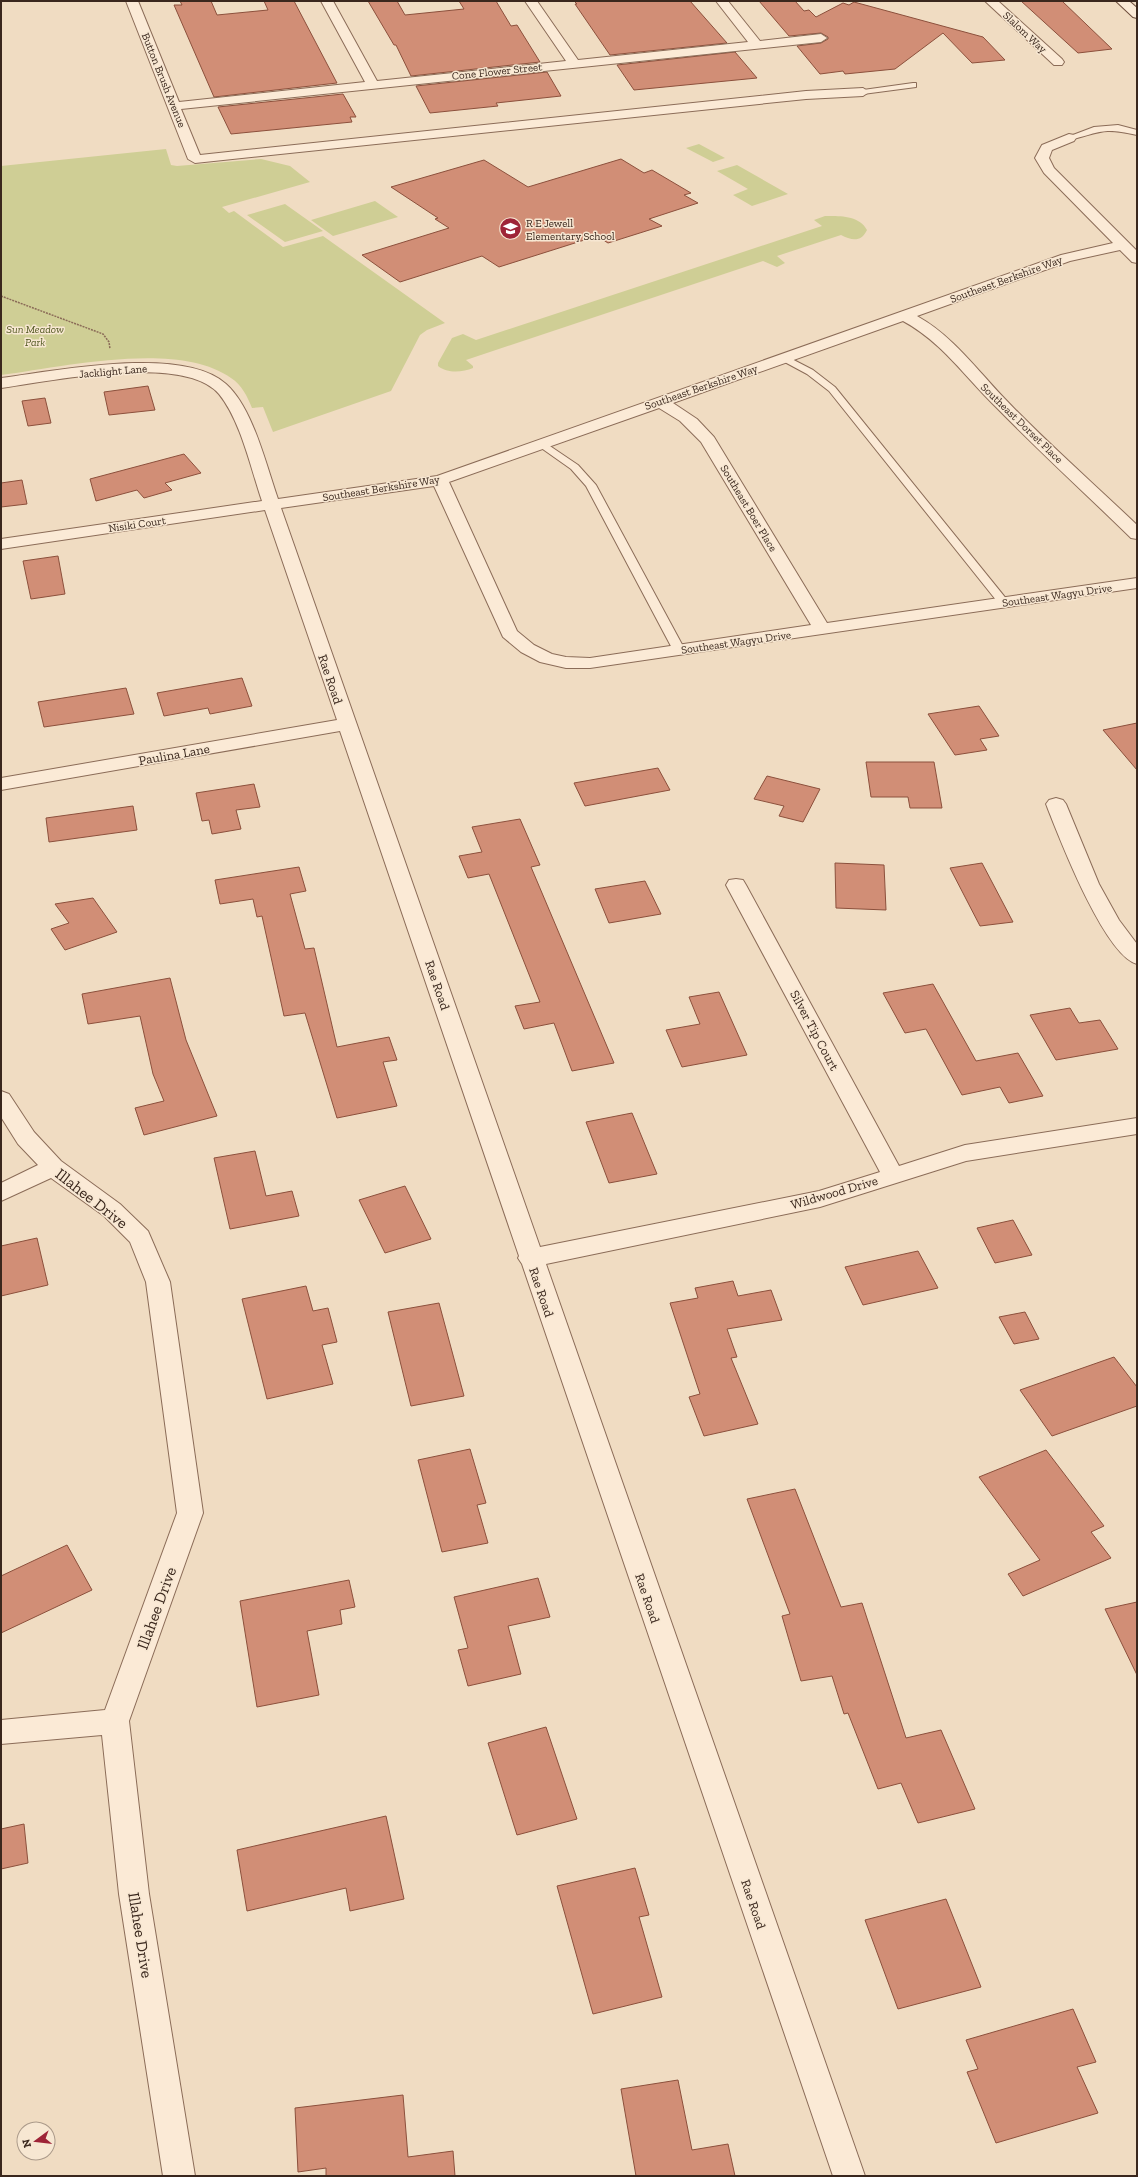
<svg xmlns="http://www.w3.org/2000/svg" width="1138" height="2177" font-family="'Zilla Slab',serif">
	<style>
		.green { fill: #cfce95 }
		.building { fill: #d18e76; stroke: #8c503c }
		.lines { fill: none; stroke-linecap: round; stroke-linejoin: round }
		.lane-casing { stroke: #8b6c58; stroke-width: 2 }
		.street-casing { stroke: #8b6c58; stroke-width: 2 }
		.secondary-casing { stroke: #6d4d3b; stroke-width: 2 }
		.path { stroke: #8b6c58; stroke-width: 1.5; stroke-dasharray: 2 1; stroke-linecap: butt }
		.lane { fill: #fbead6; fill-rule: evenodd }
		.street { fill: #fbead6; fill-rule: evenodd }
		.secondary { fill: #fbead6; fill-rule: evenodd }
		.labels { text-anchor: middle; stroke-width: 3; stroke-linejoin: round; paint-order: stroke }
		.far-street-label { font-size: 11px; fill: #3a271d; stroke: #f7e7d2 }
		.far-poi-label { font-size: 11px; fill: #3a271d; stroke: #f7e7d2; text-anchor: start }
		.far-park-label { font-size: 11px; font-style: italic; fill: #525822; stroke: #f7e7d2 }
		.street-label { font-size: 13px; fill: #3a271d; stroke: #f7e7d2 }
		.near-street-label { font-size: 16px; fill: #3a271d; stroke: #f7e7d2 }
	</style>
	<rect width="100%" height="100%" fill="#f0dcc2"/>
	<path class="green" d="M699,144l26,14 -12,4 -27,-14z
		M166,149l5,16 6,1 84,-7 29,7 20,16 -88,25 7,6 5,-2 49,36 40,-11 122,87 -18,7 -7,5 -29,56 -118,41 -10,-25 -11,1c-5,-12 -10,-23 -21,-30 -53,-38 -168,-11 -230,-3v-209z
		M737,165l51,29 -36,12 -19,-11 15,-6 -31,-18z
		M375,201l23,16 -65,19 -22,-16z
		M285,204l38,27 -38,11 -38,-27z
		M825,216c14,0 34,-1 42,14 -6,13 -16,10 -26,5l-64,21 8,7 -8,4 -14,-6 -297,99 7,6v2c-10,4 -25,6 -35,-2v-3l14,-25 11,-4 13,6 346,-114 -8,-6z"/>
	<path class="building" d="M180,1h31l6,14 51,-5 -4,-9h30l43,82 -123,14 -40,-92h8z
		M368,1h29l8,14 59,-6 -5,-8h37l15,25 6,-1 23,37 -129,14 -15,-31h-2z
		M574,1h116l37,42 -117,12 -35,-51h2z
		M759,1h36l9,10 5,-1 7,7 27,-14 6,2 5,-3 129,35 22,23 -33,3 -29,-30 -48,36 -50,5 -2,-3 -23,3 -23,-28 24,-3 7,-4v-2l-7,-4 -32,3z
		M1021,1h41l50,48 -34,4z
		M735,52l22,26 -123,12 -17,-25z
		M547,72l14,24 -65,7 2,3 -68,7 -14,-27z
		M343,94l13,23h-6l2,5 -121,12 -13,-27z
		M621,159l23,14 8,-3 39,23 -7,2 14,8 -49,16 13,7 -54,17 -11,-7 -98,31 -17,-11 -82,26 -38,-27 87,-27 -14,-9 3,-1 -47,-31 93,-27 44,27z
		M148,386l7,24 -46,5 -5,-23z
		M45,398l6,25 -23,3 -6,-25z
		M184,454l17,19 -36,10 7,7 -28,8 -7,-8 -41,11 -6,-22z
		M22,480l5,24 -26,3v-24z
		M58,556l7,38 -34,5 -8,-38z
		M242,678l10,28 -42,8 -2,-6 -44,8 -7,-23z
		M126,688l8,26 -90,13 -6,-25z
		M979,706l20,30 -19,3 7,11 -32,5 -27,-41z
		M1137,723v47l-34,-40z
		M866,762h68l8,46h-32l-2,-11h-37z
		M658,768l12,22 -85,16 -11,-23z
		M767,776l53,13 -17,33 -24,-6 5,-10 -30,-7z
		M254,784l6,23 -24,3 5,19 -29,5 -3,-14 -7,1 -6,-28z
		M133,806l4,24 -88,12 -3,-24z
		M520,819l20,46 -9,2 83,196 -42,8 -18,-48 -30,6 -9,-23 25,-4 -51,-128 -21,4 -9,-22 23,-4 -10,-25z
		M835,863l49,2 2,45 -50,-2z
		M982,863l31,59 -33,4 -30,-58z
		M299,867l7,24 -16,3 15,55 9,-1 23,99 52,-10 8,23 -14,2 14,44 -60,12 -32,-105 -21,3 -22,-100 -5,1 -4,-18 -33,5 -5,-24z
		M645,881l16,33 -52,9 -14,-34z
		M93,898l24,34 -52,18 -14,-21 18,-6 -14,-19z
		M170,978l16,62 31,76 -73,19 -9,-27 29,-7 -11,-27 -13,-58 -52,8 -6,-30z
		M933,984l43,77 42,-8 25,43 -34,7 -9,-16 -38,8 -36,-66 -21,4 -22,-40z
		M719,992l28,63 -65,12 -16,-37 34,-6 -11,-27z
		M1070,1008l9,15 21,-3 18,29 -62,11 -26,-45z
		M632,1113l25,61 -48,9 -23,-61z
		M255,1151l11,45 26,-5 7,25 -69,13 -16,-71z
		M405,1186l26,53 -46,14 -26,-53z
		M1013,1220l19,35 -37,8 -18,-35z
		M37,1238l11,47 -47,11v-50z
		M918,1251l20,37 -75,17 -18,-38z
		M733,1281l5,15 33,-6 11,30 -55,9 10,28 -6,1 27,66 -54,12 -15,-39 11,-3 -30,-91 28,-5 -3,-10z
		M306,1286l7,25 15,-3 9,34 -15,3 11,39 -66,15 -25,-100z
		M439,1303l25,93 -53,10 -23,-94z
		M1025,1312l14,27 -25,5 -15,-27z
		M1114,1357l23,30v19l-85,30 -32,-46z
		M470,1449l16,54 -9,2 11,38 -46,9 -24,-92z
		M1046,1450l58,76 -13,6 20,26 -88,38 -15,-22 32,-14 -61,-83z
		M795,1489l46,118 21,-4 44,135 35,-8 34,79 -57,14 -17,-40 -23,6 -30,-76 -4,1 -12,-38 -31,5 -19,-65 8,-2 -43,-115z
		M67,1545l25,45 -91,43v-57z
		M538,1578l12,39 -42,9 13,48 -53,12 -10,-36 10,-2 -14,-51z
		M349,1580l6,27 -15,3 2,14 -35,7 12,64 -62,12 -17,-106z
		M1137,1602v73l-32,-66z
		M546,1727l31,92 -60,16 -29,-92z
		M386,1816l18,83 -54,12 -4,-23 -99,23 -10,-61z
		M24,1824l4,39 -27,6v-40z
		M635,1868l14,47 -10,2 23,80 -69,17 -36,-128z
		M946,1899l35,88 -83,22 -33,-89z
		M1073,2009l23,53 -19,5 21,46 -102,30 -29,-71 11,-3 -12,-29z
		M678,2080l14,70 36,-6 7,32h-99l-15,-87z
		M403,2095l5,62 45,-6 2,25h-129v-8l-28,4 -3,-64z"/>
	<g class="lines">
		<defs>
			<path id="lane" d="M913,83h3v4l-53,7 -4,-2 4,-2z
				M1118,125l19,5v5c-35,-8 -35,-3 -68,5l-4,-2 29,-11z
				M784,355l29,15 22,17 173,214 2,2 -2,2h-8l-171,-214 -22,-17 -26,-14v-4z
				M541,440l37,25 18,20 89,165 -2,2 -4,1 -6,-3 -87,-164 -15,-17 -34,-24 -1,-2z"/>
			<path id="street" d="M126,1h12l41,101 186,-20 -44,-81h12l44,80 189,-20 -41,-60h12l41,59 170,-18 -32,-41h12l32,40 61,-7 6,4 -6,4 -640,67 19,46 606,-64 57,-3 6,4 -6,4 -57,3 -611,64 -7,-4z
				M985,1h13l64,58 2,3 -2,3h-8z
				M1069,134l5,1 2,3 -2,3 -22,9 -3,8 5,10 83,83v12l-5,-1 -12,-12 -50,11 -153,55c36,20 60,54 88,83 42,44 88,84 132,126v14l-6,-1c-45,-44 -91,-86 -135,-131 -31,-30 -54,-65 -93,-86l-230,82 24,16 17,18 113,186 310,-45v10l-547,80h-24l-26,-6 -19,-10 -18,-15 -69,-151 -153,22 259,739 279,-56 61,-19 -154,-287 3,-5 7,-1 7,1 3,5 153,281 66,-21 172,-27v16l-171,27 -146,46 -274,57 319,912h-32l-311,-912 -4,-6 1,-2 -179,-525 -339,59v-12l336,-58 -72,-210 -264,39v-10l261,-38c-11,-32 -21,-80 -43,-107 -34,-41 -169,-13 -218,-6v-10c54,-7 182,-33 225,6 27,24 40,81 52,115l159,-23 624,-221 52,-12 -69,-70 -9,-15 7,-13zM659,408l21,13 21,21 110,183 -221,33 -24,-1 -14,-3 -18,-9 -17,-14 -68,-149z
				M1056,798l7,2 3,4 33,80 20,36 18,24v20c-33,-9 -78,-127 -91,-160l3,-4z
				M1,1091l8,3 25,38 27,29 59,43 28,27 22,51 33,231 -74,208 20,173 46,282h-32l-44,-282 -17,-159 -101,9v-24l104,-10 72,-197 -31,-231 -16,-40 -26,-26 -53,-38 -50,23v-18l37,-18 -20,-21 -17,-27z"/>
			<path id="secondary" d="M1116,1h13l8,7v10l-4,-1z"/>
		</defs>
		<use href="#lane" class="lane-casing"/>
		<use href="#street" class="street-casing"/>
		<use href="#secondary" class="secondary-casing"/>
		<path class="path" d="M1,296l102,38 6,8 1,7"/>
		<use href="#lane" class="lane"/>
		<use href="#street" class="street"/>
		<use href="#secondary" class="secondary"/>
	</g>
	<defs>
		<symbol id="school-disc" viewBox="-11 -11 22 22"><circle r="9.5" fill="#9e2437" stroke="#f7e7d2"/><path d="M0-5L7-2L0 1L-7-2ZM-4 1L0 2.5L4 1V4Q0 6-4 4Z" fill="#fff"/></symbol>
	</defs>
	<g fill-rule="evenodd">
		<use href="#school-disc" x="498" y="216" width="25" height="25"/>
	</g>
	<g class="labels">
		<g class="far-street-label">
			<text transform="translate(1025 32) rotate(43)" y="4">Slalom Way</text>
			<text transform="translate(497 71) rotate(-6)" y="4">Cone Flower Street</text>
			<text transform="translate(164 80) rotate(68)" y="4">Button Brush Avenue</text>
			<text transform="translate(1006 279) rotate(-20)" y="4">Southeast Berkshire Way</text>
			<text transform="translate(113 371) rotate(-5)" y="4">Jacklight Lane</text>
			<text transform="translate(701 387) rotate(-19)" y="4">Southeast Berkshire Way</text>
			<text transform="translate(1022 423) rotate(44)" y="4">Southeast Dorset Place</text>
			<text transform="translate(381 488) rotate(-9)" y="4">Southeast Berkshire Way</text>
			<text transform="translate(749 508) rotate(59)" y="4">Southeast Boer Place</text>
			<text transform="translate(137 524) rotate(-8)" y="4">Nisiki Court</text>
			<text transform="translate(1057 595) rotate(-8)" y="4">Southeast Wagyu Drive</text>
			<text transform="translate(736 642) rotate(-8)" y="4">Southeast Wagyu Drive</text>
		</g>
		<g class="far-poi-label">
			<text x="526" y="227">R E Jewell<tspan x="526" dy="13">Elementary School</tspan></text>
		</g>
		<g class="far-park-label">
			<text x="35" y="333">Sun Meadow<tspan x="35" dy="13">Park</tspan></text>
		</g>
		<g class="street-label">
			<text transform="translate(331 679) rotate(71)" y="5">Rae Road</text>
			<text transform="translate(174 754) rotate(-10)" y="5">Paulina Lane</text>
			<text transform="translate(438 985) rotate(71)" y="5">Rae Road</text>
			<text transform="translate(815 1030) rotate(62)" y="5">Silver Tip Court</text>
			<text transform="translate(834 1192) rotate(-16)" y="5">Wildwood Drive</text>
			<text transform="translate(542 1292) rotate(71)" y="5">Rae Road</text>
			<text transform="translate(648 1598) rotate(71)" y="5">Rae Road</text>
			<text transform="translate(754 1904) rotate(71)" y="5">Rae Road</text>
		</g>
		<g class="near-street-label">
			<text transform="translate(92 1198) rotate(38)" y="6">Illahee Drive</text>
			<text transform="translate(156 1608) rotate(-70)" y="6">Illahee Drive</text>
			<text transform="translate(141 1935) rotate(81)" y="6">Illahee Drive</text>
		</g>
	</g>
	<rect width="1138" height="2177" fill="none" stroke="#3a271d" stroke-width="4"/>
	<g transform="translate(36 2141) rotate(255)"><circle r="19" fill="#f7e7d2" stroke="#ab9a8a"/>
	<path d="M0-3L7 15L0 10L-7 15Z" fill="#9e2437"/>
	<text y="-6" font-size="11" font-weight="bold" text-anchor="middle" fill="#3a271d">N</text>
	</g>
</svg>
